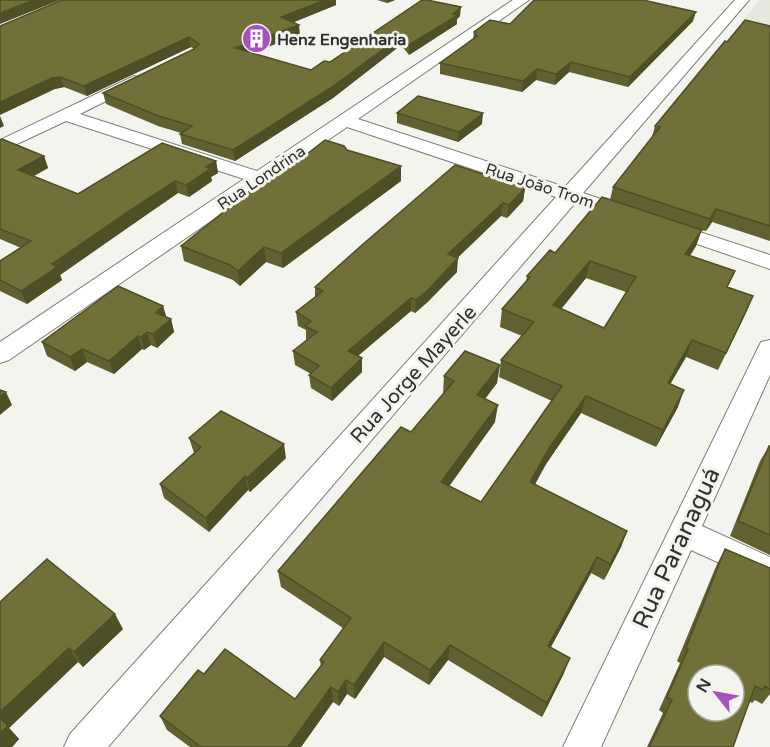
<svg xmlns="http://www.w3.org/2000/svg" width="770" height="747" font-family="'Varela Round',sans-serif">
	<style>
		.built { fill: #e7e8db }
		.lines { fill: none; stroke-linecap: round; stroke-linejoin: round }
		.street-casing { stroke: #7e7e79; stroke-width: 2 }
		.street { fill: #fff; fill-rule: evenodd }
		.wall { fill: #606030; fill-rule: evenodd }
		.shaded-wall { fill: #4e4e27 }
		.building { fill: #707038; stroke: #4e4e27; stroke-width: 1.5; fill-rule: evenodd }
		.labels { text-anchor: middle; stroke-width: 6; stroke-linejoin: round; paint-order: stroke }
		.far-poi-label { font-size: 16px; font-weight: bold; fill: #30302e; stroke: #f3f4ee; text-anchor: start }
		.far-street-label { font-size: 16px; fill: #30302e; stroke: #f3f4ee }
		.street-label { font-size: 20px; fill: #30302e; stroke: #f3f4ee }
		.near-street-label { font-size: 24px; fill: #30302e; stroke: #f3f4ee }
	</style>
	<rect width="100%" height="100%" fill="#f3f4ee"/>
	<path class="built" d="M760,0h10v28l-29,-6z"/>
	<g class="lines">
		<defs>
			<path id="street" d="M513,0h16l-171,119 207,68 170,-187h14l-166,193 53,18 3,4 -3,4h-14l-47,-16 -467,544h-44l6,-13 486,-537 -209,-70 -338,233 -9,3v-21l244,-163 -178,-58 -66,31v-12l134,-64 6,2 2,3 -2,3 -60,30 177,57z
				M666,221l104,34v14l-111,-38 -3,-4 3,-4z
				M770,340v35l-68,151 68,31v29l-79,-36 -90,197h-38l195,-399 3,-6z"/>
		</defs>
		<use href="#street" class="street-casing"/>
		<use href="#street" class="street"/>
	</g>
	<path class="wall" d="M62,0h274v5l-44,18 8,12 -49,18 60,17 19,-8 92,-62 38,16 -3,3v5l-48,31 -8,-10 -68,53 -98,63 -53,-17 -2,-10 1,-1 -23,-7 -52,-22 -3,-11 91,-44 -3,-2 -104,49 -23,-9 -9,2z
		M377,0h18l-8,3z
		M693,21l-65,66 -59,-15 -14,13 -19,-5 -14,12 -82,-18v-11l33,-24 1,-7 36,-8z
		M770,26v215l-58,-19 -6,9 -5,-1 -5,16 -6,10 39,32 24,8 -35,74 -32,-13 -16,27 8,23 -22,40 -75,-34 -35,51 -11,20 92,47 -6,16 -17,33 -13,-7 -40,74 13,26 -22,44 -94,-57 -19,25 -45,-28 -29,42 -8,-5 -8,12 -6,-4 -32,45h-111l-23,-17 -7,-14 44,-42 91,25 26,-32 -1,-7 23,-32 -62,-41 -3,-16 133,-139 32,-38 1,-18 53,7 -12,16 10,23 -46,64 32,16 71,-101 -53,-24 2,-17 21,-24 -22,-9 2,-18 24,-27 1,-6 28,-23 55,-53 3,-13 39,-50 3,-11 72,-84zM586,278l40,14 -22,36 -43,-19z
		M397,113l85,11 -24,18 -61,-19z
		M0,140l44,16 4,12 -15,8 45,18 138,-33 2,12 -7,4 1,4 -23,16 -11,-4 -46,31 -72,51 2,5 -35,24 -27,-13v-30l21,-13 -21,-9z
		M347,150l54,31 -118,87 -17,-6 -26,24 -7,-6 -49,-19 -3,-15 113,-82z
		M525,188l-2,13 -16,17 -6,-2 -44,42v14l-29,30 -13,11 -4,-2 -53,45 4,2v14l-30,29 -21,-13 -2,-13 2,-1 -16,-9 -2,-14 14,-11 -1,-1v-9l-8,-4 -2,-14 19,-15v-10z
		M163,306l3,11 5,2 3,13 -17,16 -6,-3 -7,5 -2,-1 -28,25 -27,-12 -12,9 -28,-15 -5,-14z
		M189,438l97,20 -36,34 -2,-2 -39,42 -45,-34 -4,-14 34,-31z
		M769,446h1v109l-40,-19 30,-75z
		M725,549l45,140v5l-8,10 -7,-4 -3,3 -3,-2 -16,46h-86l16,-34 -4,-3 21,-47 -3,-2 40,-97z
		M0,602l123,27 -40,38 -5,-5 -69,66 10,11 -7,8h-12z"/>
	<path class="shaded-wall" d="M34,0h26l-60,24v-11z
		M325,0h11v5l-55,22v-10z
		M387,0h8l-8,3z
		M461,7l-1,9 -3,3v5l-48,31v-10z
		M696,12l-3,9 -65,66 2,-10z
		M299,25l1,10 -64,23 -1,-10z
		M401,36v9l-68,53 -98,63 -2,-11z
		M189,37l2,10 -104,49 -3,-10z
		M571,62l-2,10 -14,13 1,-11z
		M537,69l-1,11 -14,12 1,-11z
		M60,77l4,10 -9,2 -55,26v-13l52,-24z
		M483,113l-1,11 -24,18 1,-10z
		M0,116l4,10 -4,2z
		M44,156l4,12 -26,15 -4,-13z
		M216,161l2,12 -7,4 1,4 -23,16 -3,-12 20,-18z
		M401,166v15l-118,87 -2,-15z
		M175,181l3,12 -118,82 2,5 -35,24 -6,-13 31,-27z
		M525,188l-2,13 -16,17 2,-13z
		M503,203l-2,13 -54,52 1,-14z
		M716,209l-4,13 -6,9 4,-12z
		M702,230l-6,16 -17,25 6,-17z
		M264,247l2,15 -26,24 -2,-15z
		M458,258l-1,14 -42,41 1,-13z
		M590,261l-4,17 -36,45 3,-18z
		M753,296l-7,17 -28,57 8,-17z
		M411,298v13l-63,53v-13z
		M163,306l4,13 -11,-6z
		M171,319l3,13 -17,16 -4,-14z
		M147,332l4,13 -7,5 -3,-13z
		M138,336l4,13 -28,25 -5,-13z
		M692,340l-6,17 -25,43 7,-17z
		M82,349l5,13 -12,9 -5,-14z
		M362,358v14l-30,29 -1,-13z
		M500,365l-3,18 -23,30 3,-18z
		M684,390l-6,17 -22,40 7,-17z
		M6,392l6,13 -12,10v-18z
		M586,396l-5,17 -35,51 -19,35 3,-17 20,-35z
		M498,405l-3,17 -55,77 1,-17z
		M284,444l2,14 -36,34 -3,-14z
		M245,476l3,14 -39,42 -3,-14z
		M627,531l-6,16 -17,33 6,-16z
		M597,557l-6,16 -48,88 5,-15z
		M115,614l8,15 -40,38 -9,-15z
		M384,642v15l-29,42 -1,-14z
		M450,645l-2,15 -19,25 1,-15z
		M69,648l9,14 -69,66 10,11 -7,8h-12v-35z
		M570,658l-6,15 -22,44 5,-14z
		M346,680l1,14 -8,12 -1,-14z
		M331,687l2,15 -32,45h-13z"/>
	<path class="building" d="M0,0h34l-34,13z
		M62,0h263l-44,17 18,8 -64,23 76,22 13,-9 6,1 92,-62h5l34,7 -8,7 5,1 -49,30 -8,-9 -69,51 -99,63 -53,-16 12,-8 -36,-11 -53,-22 91,-44 5,-5 -10,-7 -105,49 -24,-9 -8,1 -52,24v-76z
		M534,0h109l53,12 -66,65 -59,-15 -15,12 -19,-5 -14,12 -83,-18 37,-27 -3,-4 16,-12 20,4z
		M745,20l25,6v200l-54,-17 -6,10 -97,-32 47,-60 -5,-1 70,-85 2,1z
		M418,96l65,17 -24,19 -62,-19z
		M2,139l42,17 -26,14 60,24 84,-51 54,18 -10,6 4,2 -24,16 -11,-4 -46,30 -77,53 5,3 -36,24 -21,-11v-19l31,-20 -31,-12v-89z
		M325,140l19,6 3,4 54,16 -120,87 -17,-6 -26,24 -8,-6 -49,-19 105,-84 8,2z
		M455,165l70,23 -16,17 -6,-2 -55,51 10,4 -29,31 -13,11 -5,-2 -63,53 14,7 -31,30 -22,-13 10,-9 -26,-15 24,-19 -12,-6 6,-5 -15,-9 27,-21 -8,-4 47,-42z
		M602,197l100,33 -17,24 50,17 -8,16 26,9 -27,57 -34,-13 -24,43 16,7 -21,40 -77,-34 -36,51 -20,35 97,49 -17,33 -13,-7 -49,89 22,12 -23,45 -97,-58 -20,25 -46,-28 -30,43 -8,-5 -8,12 -7,-5 -43,60h-87l-41,-31 38,-46 6,4 21,-25 70,50 29,-37 -4,-2 31,-42 -73,-47 123,-144 10,5 43,-51 -10,-5 21,-25 35,14 -23,30 21,10 -57,77 40,20 81,-116 -61,-26 33,-38 -32,-13 28,-32 -3,-1 23,-26 5,3zM590,261l46,16 -32,51 -51,-23z
		M118,286l45,20 -7,7 15,6 -18,15 -6,-2 -6,5 -3,-1 -29,25 -27,-12 -12,8 -28,-15z
		M0,390l6,2 -6,5z
		M221,411l63,33 -37,34 -2,-2 -39,42 -46,-34 41,-37 -12,-9z
		M769,446h1v89l-32,-14z
		M725,549l45,19v121l-5,-3 -2,4 -8,-4 -22,61h-84l23,-47 -5,-3 21,-48 -2,-1zM698,675h36v36h-36z
		M47,559l68,55 -41,38 -5,-4 -69,64v-110z
		M0,718l8,8 -8,7z"/>
	<defs>
		<symbol id="building-disc" viewBox="-11 -11 22 22"><circle r="9.5" fill="#a850bd" stroke="#f3f4ee"/><path d="M-4-6H4V6H1V3H-1V6H-4ZM-2.5-4.3h1.7v1.8h-1.7ZM.8-4.3h1.7v1.8H.8ZM-2.5-1h1.7V.8h-1.7ZM.8-1h1.7V.8H.8Z" fill="#fff"/></symbol>
	</defs>
	<g fill-rule="evenodd">
		<use href="#building-disc" x="240" y="22" width="33" height="33"/>
	</g>
	<g class="labels">
		<g class="far-poi-label">
			<text x="277" y="45">Henz Engenharia</text>
		</g>
		<g class="far-street-label">
			<text transform="translate(261 177) rotate(-34)" y="6">Rua Londrina</text>
			<text transform="translate(540 185) rotate(18)" y="6">Rua João Trom</text>
		</g>
		<g class="street-label">
			<text transform="translate(413 374) rotate(-48)" y="7">Rua Jorge Mayerle</text>
		</g>
		<g class="near-street-label">
			<text transform="translate(676 548) rotate(-65)" y="8">Rua Paranaguá</text>
		</g>
	</g>
	<g transform="translate(716 693) rotate(301)"><circle r="28" fill="#f3f4ee" stroke="#a5a6a1" stroke-width="1.5"/>
	<path d="M0-4.5L10 22L0 15L-10 22Z" fill="#a850bd"/>
	<text y="-9" font-size="16" font-weight="bold" text-anchor="middle" fill="#30302e">N</text>
	</g>
</svg>
